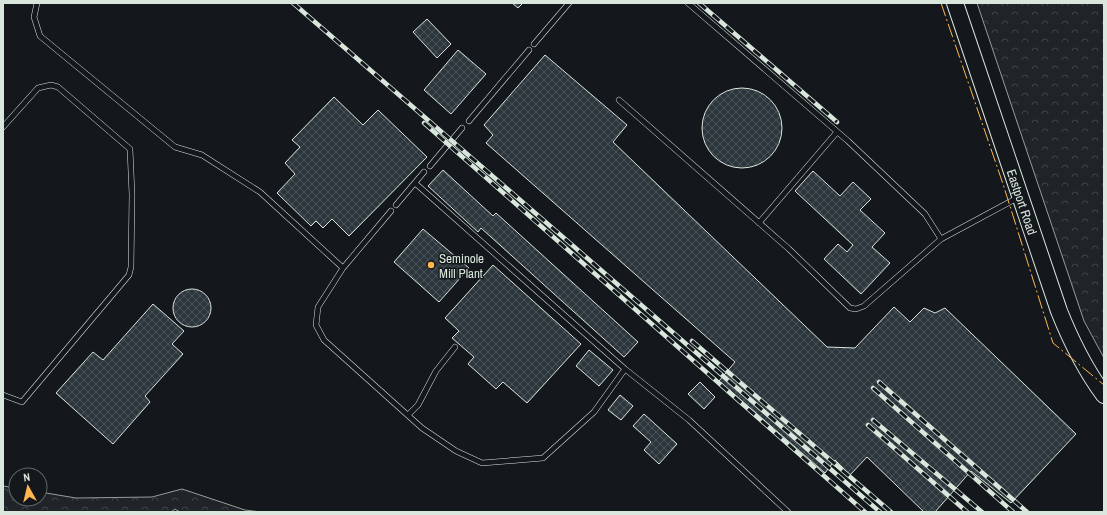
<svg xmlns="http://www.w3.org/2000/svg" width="1107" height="515" font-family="'Archivo Narrow',sans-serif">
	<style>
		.forest { fill: url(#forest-crowns); stroke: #939e99 }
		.building { fill: url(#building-cross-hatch); stroke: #d8e6dc }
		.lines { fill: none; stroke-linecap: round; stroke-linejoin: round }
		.lane-casing { stroke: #d8e6dc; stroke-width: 6 }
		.primary-casing { stroke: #d8e6dc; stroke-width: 18 }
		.lane { stroke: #14181c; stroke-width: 5 }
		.primary { stroke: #14181c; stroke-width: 16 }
		.rail-casing { stroke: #d8e6dc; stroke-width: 4.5 }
		.rail { stroke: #14181c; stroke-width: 3; stroke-dasharray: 9; stroke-linecap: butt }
		.power { stroke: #ffb74d; stroke-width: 1; stroke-dasharray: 14 3 2 3; stroke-linecap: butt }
		.poi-dot { fill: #ffb74d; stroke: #14181c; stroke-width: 1.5 }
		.labels { text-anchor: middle; stroke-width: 3; stroke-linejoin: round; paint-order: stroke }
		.street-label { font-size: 13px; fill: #d8e6dc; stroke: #14181c }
		.poi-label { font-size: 13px; fill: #d8e6dc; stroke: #14181c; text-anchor: start }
	</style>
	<defs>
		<pattern id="forest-crowns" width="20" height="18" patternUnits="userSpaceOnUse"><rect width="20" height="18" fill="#202428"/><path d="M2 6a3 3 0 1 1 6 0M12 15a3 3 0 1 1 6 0" fill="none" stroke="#404447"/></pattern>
		<pattern id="building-cross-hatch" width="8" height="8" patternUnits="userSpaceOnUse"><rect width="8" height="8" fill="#2c363c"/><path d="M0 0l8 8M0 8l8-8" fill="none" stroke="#4a5358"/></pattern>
	</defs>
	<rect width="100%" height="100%" fill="#14181c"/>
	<path class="forest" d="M977,3h127v355l-20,-37z
		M3,486l13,2v11h24v-7l36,6 76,-1 30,-8 63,21 16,2h-81l-5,-3 -4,3h-168z"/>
	<path class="building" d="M512,3h11l-5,5z
		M427,19l24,25 -14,14 -24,-26z
		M458,50l28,24 -35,40 -27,-24z
		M545,55l82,70 -14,17 214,205 28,1 39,-41 16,15 14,-14 11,5 10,-5 131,126 -65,69 -40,-32 -36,41h-11l-57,-55 -17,18 -15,-15 -10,13 -106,-92 16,-19 -249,-219 7,-8 -9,-10z
		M702 128a40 40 0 1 1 80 0a40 40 0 1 1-80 0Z
		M334,97l29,28 15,-15 49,47 -78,79 -17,-17 -9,9 -7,-7 -5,5 -34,-33 18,-19 -10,-11 15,-16 -8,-7z
		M443,170l50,46 3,-3 142,129 -14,15 -143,-129 -3,4 -50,-46z
		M813,171l27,25 13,-14 18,17 -11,11 25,23 -13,14 18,16 -29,31 -37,-35 14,-15 9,8 6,-7 -58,-54z
		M423,229l46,39 -30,34 -45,-40z
		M493,265l88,79 -54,59 -24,-21 -7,7 -28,-25 6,-7 -22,-19 7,-7 -14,-13z
		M173 308a19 19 0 1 1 38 0a19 19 0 1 1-38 0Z
		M153,304l31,27 -12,13 11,10 -38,42 5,6 -37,42 -57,-51 37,-41 10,8z
		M589,350l24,20 -14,16 -23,-20z
		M700,382l15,15 -11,12 -16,-15z
		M620,395l13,11 -12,14 -13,-10z
		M644,414l33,30 -18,20 -15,-14 7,-8 -18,-16z"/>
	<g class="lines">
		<defs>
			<path id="lane" d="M37,3l-3,14 6,19 135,111 27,8 58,37 83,76 48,-57
				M688,3l160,138 77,73 16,25 78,-42
				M534,44l35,-41
				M619,100l170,149 61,59 6,1 8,-3 77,-67
				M469,121l60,-71
				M3,127l35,-39 13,-3 7,2 72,62 2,46 -1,72 -2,8 -107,127 -19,-7
				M430,166l32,-38
				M415,183l210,186
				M396,205l28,-33
				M759,223l78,-91
				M343,268l-25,39 -2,18 8,15 98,88 34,23 26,12 61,-5 51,-46 31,-43 64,51 99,92
				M408,415l10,-10 18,-34 19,-24"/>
			<g id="primary">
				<path id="s1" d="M955,3l104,308c12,30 25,57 45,84"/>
			</g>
		</defs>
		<use href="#lane" class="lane-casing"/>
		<use href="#primary" class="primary-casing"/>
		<use href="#lane" class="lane"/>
		<use href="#primary" class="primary"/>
		<defs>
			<path id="rail" d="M293,3l587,509
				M699,3l138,119
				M424,123l441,389
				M692,341l199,171
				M879,382l148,130
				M873,388l140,124
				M873,420l109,92
				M868,425l99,87"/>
		</defs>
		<use href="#rail" class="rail-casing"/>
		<use href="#rail" class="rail"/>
		<path class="power" d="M941,3l62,181 50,159 51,42"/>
	</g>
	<circle class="poi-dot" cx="431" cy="265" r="4"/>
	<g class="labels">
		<g class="street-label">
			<text dy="5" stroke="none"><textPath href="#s1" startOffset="210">Eastport Road</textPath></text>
		</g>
		<g class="poi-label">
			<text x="439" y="263">Seminole<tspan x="439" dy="15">Mill Plant</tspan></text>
		</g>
	</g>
	<rect width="1107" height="515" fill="none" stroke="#d8e6dc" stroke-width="8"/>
	<g transform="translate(28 487) rotate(352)"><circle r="19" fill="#14181c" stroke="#626a69"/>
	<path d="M0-3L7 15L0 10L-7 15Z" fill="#ffb74d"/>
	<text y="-6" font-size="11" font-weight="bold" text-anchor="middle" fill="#d8e6dc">N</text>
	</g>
</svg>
